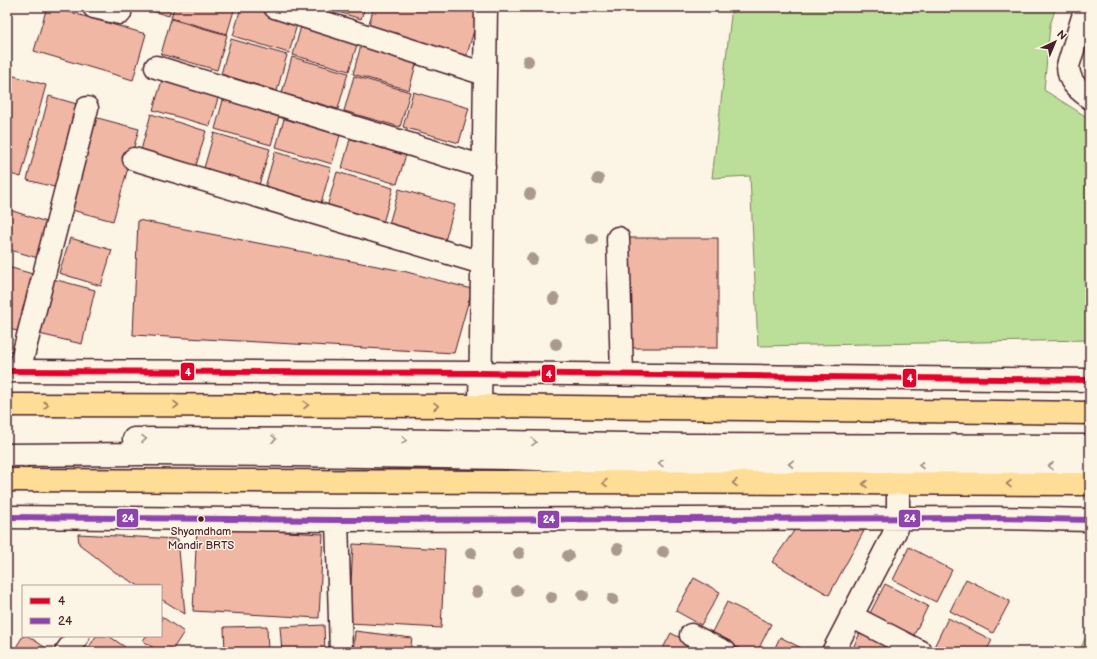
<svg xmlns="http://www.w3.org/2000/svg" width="1097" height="659" font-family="'Balsamiq Sans',sans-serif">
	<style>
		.green { fill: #bbdf99; stroke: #827f62 }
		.building { fill: #efb7a4; stroke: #4a1f2b }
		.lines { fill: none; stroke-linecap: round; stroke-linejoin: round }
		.minor-casing { stroke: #4a1f2b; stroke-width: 25 }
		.major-casing { stroke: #4a1f2b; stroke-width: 25 }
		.minor { stroke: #fcf5e5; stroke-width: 22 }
		.major { stroke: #fede96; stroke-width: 22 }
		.bus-1-casing { stroke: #fcf5e5; stroke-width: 9 }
		.bus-2-casing { stroke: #fcf5e5; stroke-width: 9 }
		.bus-1 { stroke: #e4002b; stroke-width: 6 }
		.bus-2 { stroke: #8e44ad; stroke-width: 6 }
		.tree { fill: #aa9a8e }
		.oneway { stroke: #a47e60 }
		.oneway2 { stroke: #a38a88 }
		.bus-dot { fill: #4a1f2b; stroke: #fcf5e5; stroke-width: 1.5 }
		.labels { text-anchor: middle; stroke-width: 3; stroke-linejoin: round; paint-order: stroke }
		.bus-label { font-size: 11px; fill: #4a1f2b; stroke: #fcf5e5 }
		.line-badge { stroke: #fcf5e5; stroke-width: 1.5 }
		.badge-label { font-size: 11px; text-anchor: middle; font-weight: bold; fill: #fff }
	</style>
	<rect width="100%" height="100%" fill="#fcf5e5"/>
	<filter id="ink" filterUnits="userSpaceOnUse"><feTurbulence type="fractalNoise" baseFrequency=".025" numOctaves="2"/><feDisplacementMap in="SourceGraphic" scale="8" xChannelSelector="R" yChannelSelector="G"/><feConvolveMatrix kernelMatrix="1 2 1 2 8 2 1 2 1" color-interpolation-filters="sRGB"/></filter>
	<g filter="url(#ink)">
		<path class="green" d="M732,7h324l-6,18 -6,65 46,29v221l-332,6 -8,-170 -38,2z
			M1090,628v24h-11z"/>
		<path class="building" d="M47,7h5l94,27 -13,46 -99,-29z
			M138,7h33l-2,9z
			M174,7h61l-8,27 -56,-16z
			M241,7h23l35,10 -10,36 -56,-17z
			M322,7h43l-4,12z
			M374,7h84l21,6 -13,45 -99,-28z
			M171,19l56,16 -10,35 -56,-16z
			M303,19l57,16 -11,36 -56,-16z
			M363,38l56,16 -10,36 -56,-16z
			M231,39l56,16 -10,36 -56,-17z
			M292,57l56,16 -10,36 -56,-16z
			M7,74l39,11 -25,92 -14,-4z
			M164,74l56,17 -10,35 -57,-16z
			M354,76l56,16 -10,35 -56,-16z
			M413,92l56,16 -10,35 -56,-16z
			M225,93l56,16 -10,36 -56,-16z
			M49,96l35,10 -22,83 -35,-9z
			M286,112l56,16 -10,36 -56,-17z
			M151,114l55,17 -10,35 -55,-16z
			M94,117l45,12 -26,92 -45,-12z
			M352,132l56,16 -11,36 -55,-16z
			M214,133l56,16 -11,36 -55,-17z
			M275,152l56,16 -10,35 -56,-16z
			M337,172l56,16 -10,35 -56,-16z
			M399,189l56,16 -10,36 -56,-17z
			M7,209l42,14 -11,35 -31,-9z
			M138,220l265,51 69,18 -18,64 -321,-18z
			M70,238l42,12 -11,36 -42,-13z
			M629,238h89v110h-88z
			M8,267l32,9 -17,57 -16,-5z
			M53,279l42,11 -13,54 -43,-10z
			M197,527l126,7 -4,84 -126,-7z
			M796,528l68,3 -35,64 -57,-33z
			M78,534l100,5 7,75 -24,-15v-13h-22l-24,-14 -36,-28z
			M353,544l92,5 -4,79 -92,-5z
			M909,547l43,23 -16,32 -43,-22z
			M694,578l26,14 -19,33 -25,-14z
			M966,579l44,22 -17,32 -43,-22z
			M885,584l43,22 -16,33 -44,-22z
			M727,602l44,22 -14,28h-11l-35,-18z
			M161,616l23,16 -13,20h-11l-17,-11 3,-5h15z
			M948,618l44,22 -6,12h-52l-2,-1z
			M324,625l1,27h-43l-2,-25z
			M267,626l1,26h-43l-1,-25z
			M862,629l43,23h-54z
			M355,631l57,7 -2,14h-57z
			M671,633l26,14 -3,5h-33z
			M23,636h5l21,14 -1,2h-35z
			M96,636h13l16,11 -3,5h-36z
			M780,637l29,15h-36z
			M200,647l8,5h-11z"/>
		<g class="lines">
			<defs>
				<path id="minor" d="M94,7l26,6
					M275,7l210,67
					M1086,7l-18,59c1,17 9,22 22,32
					M156,67l328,100
					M134,159l348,104
					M618,238l4,136
					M7,371l474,2 609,7
					M19,371l68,-263
					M480,406l6,-399
					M134,439l240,1 311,5 405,1
					M7,455l137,-1 148,1 219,3 104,4 475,4
					M7,517l330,3 656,-2 97,2
					M337,520l4,132
					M851,616l70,36
					M691,635l34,17
					M66,652l12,-16
					M833,652l62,-120 3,-13v-35"/>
				<path id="major" d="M7,405l473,1 610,7
					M7,480l1083,4"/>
			</defs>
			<use href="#minor" class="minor-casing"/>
			<use href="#major" class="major-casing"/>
			<use href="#minor" class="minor"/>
			<use href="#major" class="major"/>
			<defs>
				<path id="bus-1" d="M7,371l474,2 609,7"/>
				<path id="bus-2" d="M7,517l330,3 656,-2 97,2"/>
			</defs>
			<use href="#bus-1" class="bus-1-casing"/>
			<use href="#bus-2" class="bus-2-casing"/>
			<use href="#bus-1" class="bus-1"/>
			<use href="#bus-2" class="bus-2"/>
		</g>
		<g class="tree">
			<circle cx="528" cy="61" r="6"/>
			<circle cx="598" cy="179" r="6"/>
			<circle cx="530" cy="194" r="6"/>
			<circle cx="592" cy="239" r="6"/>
			<circle cx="532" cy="259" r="6"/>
			<circle cx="554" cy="299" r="6"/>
			<circle cx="556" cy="344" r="6"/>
			<circle cx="618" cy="549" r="6"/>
			<circle cx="663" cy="552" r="6"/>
			<circle cx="471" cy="553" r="6"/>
			<circle cx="519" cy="553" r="6"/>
			<circle cx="568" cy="556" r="6"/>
			<circle cx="517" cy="591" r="6"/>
			<circle cx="477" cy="592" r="6"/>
			<circle cx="583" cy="595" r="6"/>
			<circle cx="551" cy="597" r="6"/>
			<circle cx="613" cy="599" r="6"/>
		</g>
		<defs><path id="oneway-chevron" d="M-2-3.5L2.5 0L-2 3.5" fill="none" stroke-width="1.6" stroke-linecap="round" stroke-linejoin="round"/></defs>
		<g class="oneway">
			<use href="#oneway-chevron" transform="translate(46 405)"/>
			<use href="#oneway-chevron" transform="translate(176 405)"/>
			<use href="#oneway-chevron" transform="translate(306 405)"/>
			<use href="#oneway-chevron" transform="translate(436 406)"/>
			<use href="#oneway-chevron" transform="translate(605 483) rotate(-180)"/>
			<use href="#oneway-chevron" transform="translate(735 483) rotate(-180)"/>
			<use href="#oneway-chevron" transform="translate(865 484) rotate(-180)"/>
			<use href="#oneway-chevron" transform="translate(1009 484) rotate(-180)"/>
		</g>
		<g class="oneway2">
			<use href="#oneway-chevron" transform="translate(144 439) rotate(-1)"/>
			<use href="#oneway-chevron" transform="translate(274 439) rotate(1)"/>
			<use href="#oneway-chevron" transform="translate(404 440) rotate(1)"/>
			<use href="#oneway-chevron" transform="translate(534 442) rotate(1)"/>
			<use href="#oneway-chevron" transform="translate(661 463) rotate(-179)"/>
			<use href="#oneway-chevron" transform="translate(791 464) rotate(-180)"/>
			<use href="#oneway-chevron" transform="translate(921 465) rotate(-180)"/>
			<use href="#oneway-chevron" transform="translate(1051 466) rotate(-179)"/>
		</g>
	</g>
	<circle class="bus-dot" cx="201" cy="519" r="3.5"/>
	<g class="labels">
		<g class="bus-label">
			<text x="201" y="535">Shyamdham<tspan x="201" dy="14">Mandir BRTS</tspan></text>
		</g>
	</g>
	<g class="line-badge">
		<rect x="180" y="362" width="15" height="19" rx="4" fill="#e4002b"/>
		<rect x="541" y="364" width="15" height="19" rx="4" fill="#e4002b"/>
		<rect x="902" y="368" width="15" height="20" rx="4" fill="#e4002b"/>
		<rect x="116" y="508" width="23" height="20" rx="4" fill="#8e44ad"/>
		<rect x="898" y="509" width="23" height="19" rx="4" fill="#8e44ad"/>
		<rect x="537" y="510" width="23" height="19" rx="4" fill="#8e44ad"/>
	</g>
	<g class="badge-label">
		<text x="188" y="376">4</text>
		<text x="549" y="378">4</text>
		<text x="910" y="382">4</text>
		<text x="128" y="522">24</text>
		<text x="910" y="522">24</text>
		<text x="549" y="523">24</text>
	</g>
	<rect width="1097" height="659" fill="none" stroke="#fcf5e5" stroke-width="24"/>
	<rect x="12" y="12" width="1073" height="635" fill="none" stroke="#4a1f2b" stroke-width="1.5" filter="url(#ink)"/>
	<rect x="22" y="585" width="140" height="52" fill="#fcf5e5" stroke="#b59f9b"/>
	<rect x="30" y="598" width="20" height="6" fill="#e4002b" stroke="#b59f9b"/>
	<text x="58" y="605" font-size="12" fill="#4a1f2b">4</text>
	<rect x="30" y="618" width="20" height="6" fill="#8e44ad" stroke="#b59f9b"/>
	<text x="58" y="625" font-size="12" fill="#4a1f2b">24</text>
	<g transform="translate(1055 42) rotate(44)" stroke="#fcf5e5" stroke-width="3" paint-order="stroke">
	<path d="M0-3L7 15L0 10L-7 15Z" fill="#4a1f2b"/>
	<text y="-6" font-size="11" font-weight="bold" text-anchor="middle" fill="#4a1f2b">N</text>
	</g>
</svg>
